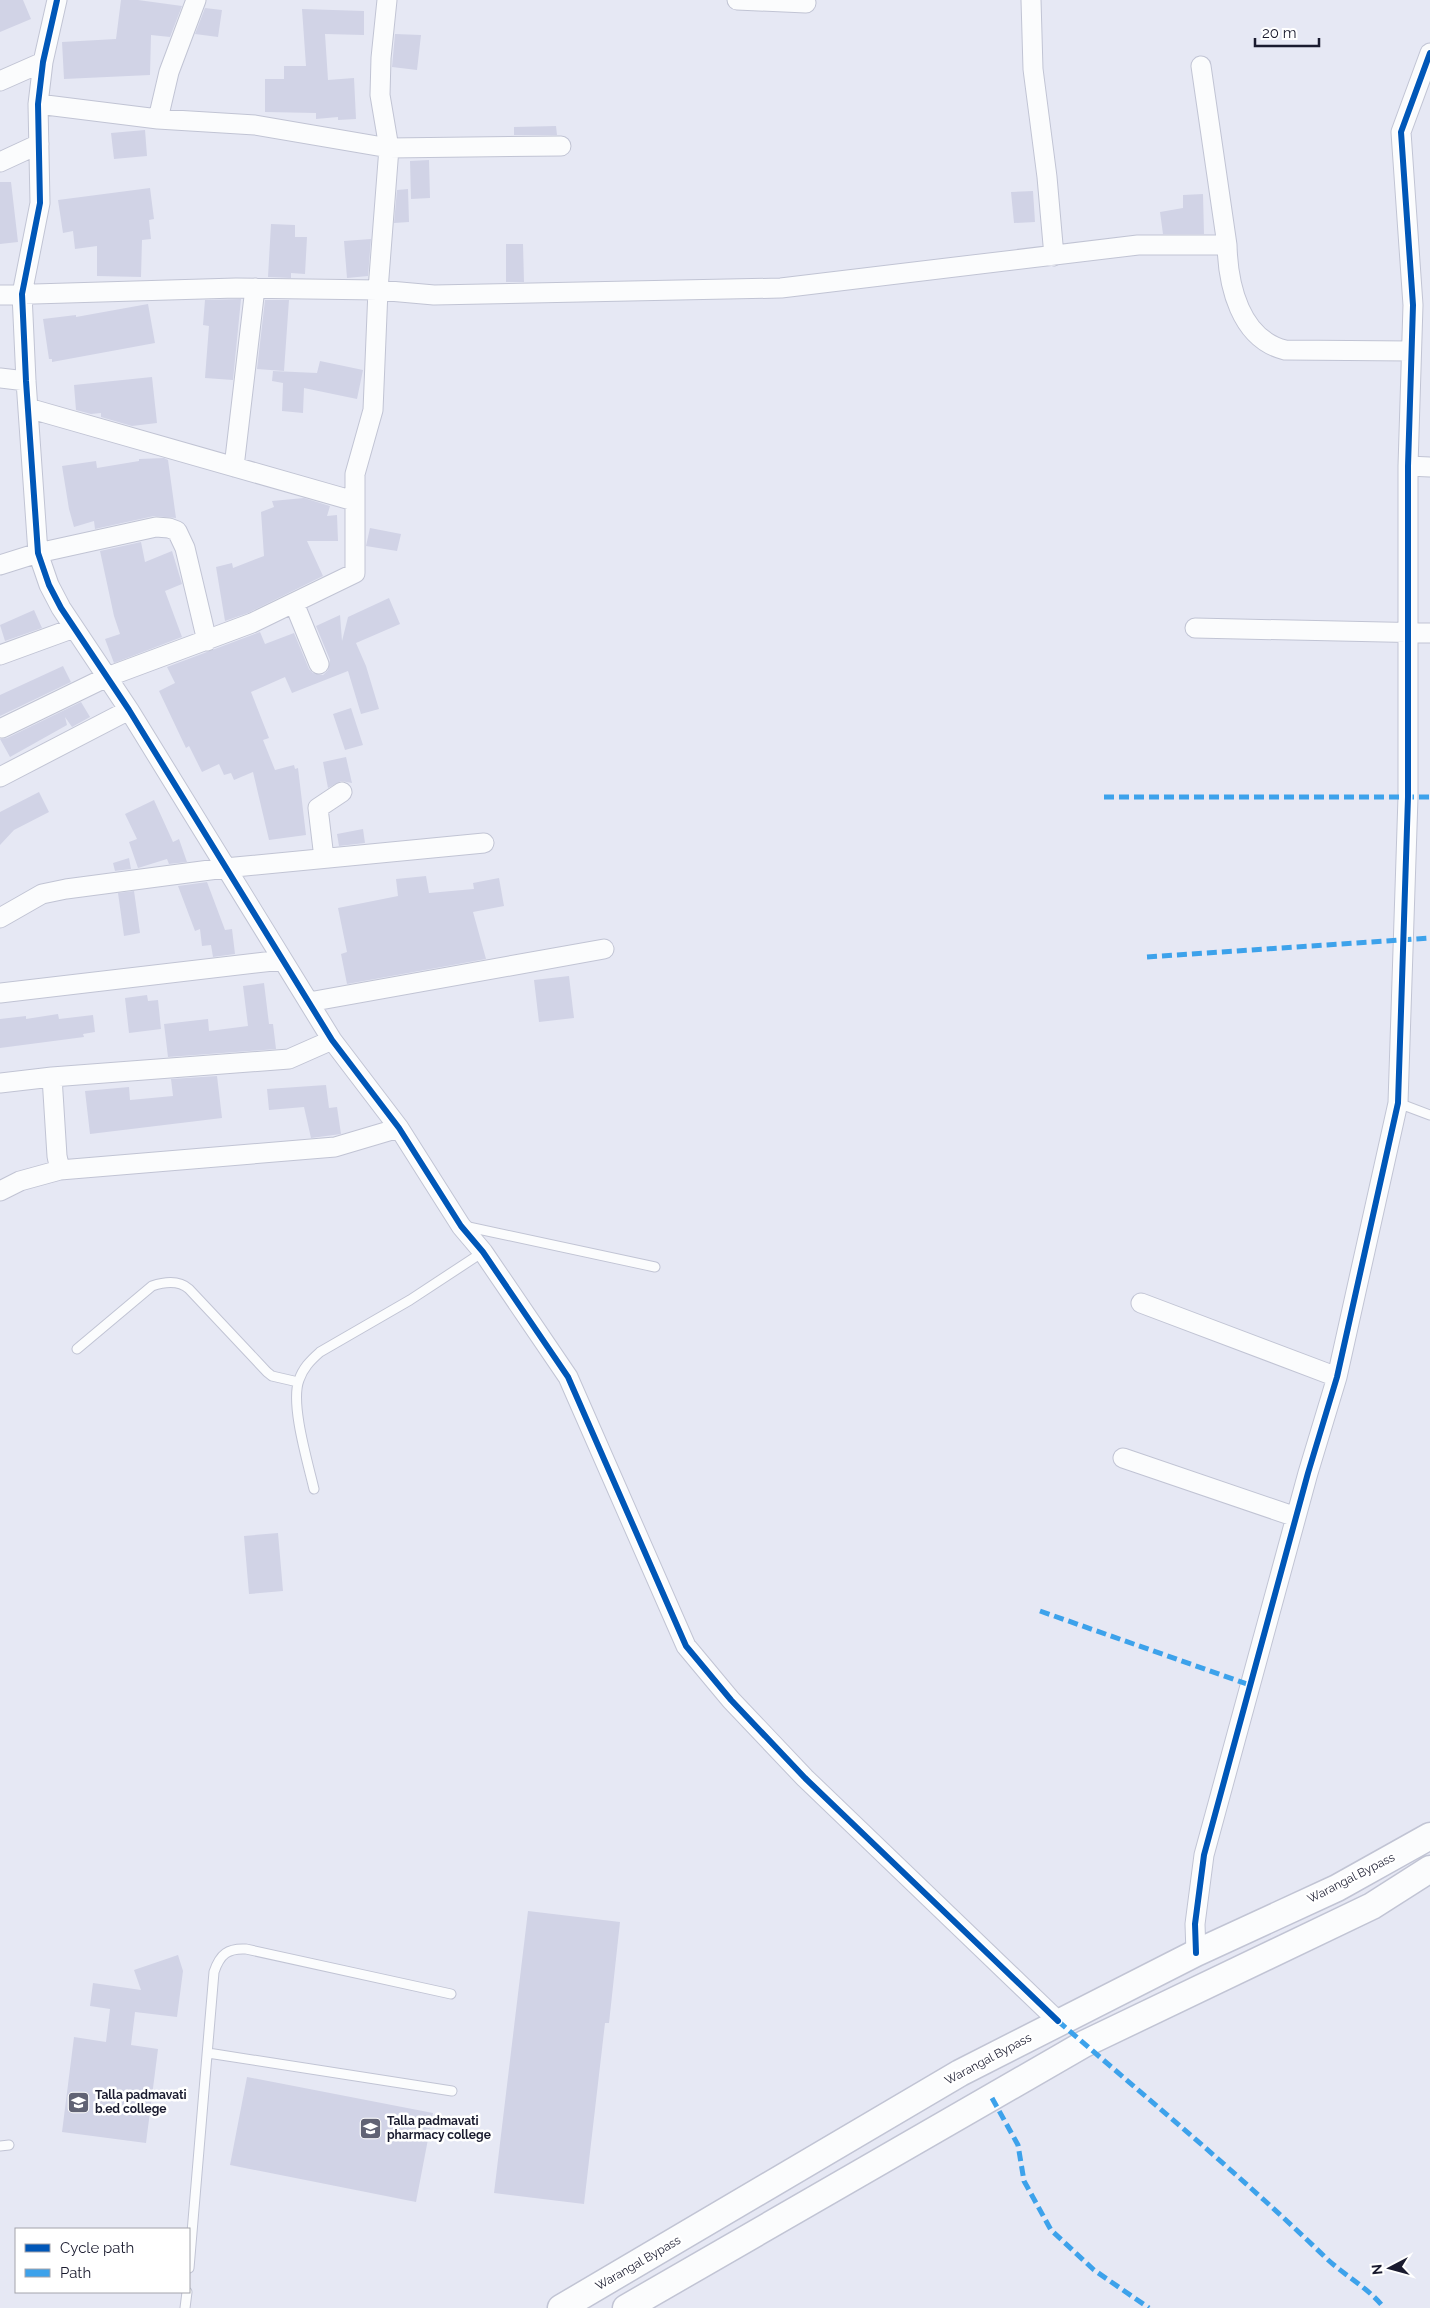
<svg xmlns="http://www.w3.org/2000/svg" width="1430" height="2308" font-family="Raleway,sans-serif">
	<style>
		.building { fill: #d1d3e6 }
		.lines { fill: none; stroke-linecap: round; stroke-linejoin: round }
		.lane-casing { stroke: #c1c4d4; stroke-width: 11 }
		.street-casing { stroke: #c1c4d4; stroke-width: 21 }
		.secondary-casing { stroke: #c1c4d4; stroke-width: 29 }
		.lane { stroke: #fbfcfd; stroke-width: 9 }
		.street { stroke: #fbfcfd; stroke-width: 19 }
		.secondary { stroke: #fbfcfd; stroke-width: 26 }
		.quiet { stroke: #3da2eb; stroke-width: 5; stroke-dasharray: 10 5; stroke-linecap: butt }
		.cycleway-casing { stroke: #fff; stroke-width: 9 }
		.cycleway { stroke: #0057b8; stroke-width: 6 }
		.labels { text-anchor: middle; stroke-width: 5; stroke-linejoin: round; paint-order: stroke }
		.street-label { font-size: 12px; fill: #1a1b2f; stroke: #fff }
		.poi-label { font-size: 12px; font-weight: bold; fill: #1a1b2f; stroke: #fff; text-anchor: start }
	</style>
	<rect width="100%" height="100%" fill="#e6e8f4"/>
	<path class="building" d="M0,0h23l8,19 -31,13z
		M121,0h17l44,6 -12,31 -19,-2 -1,40 -86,4 -2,-37 54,-3z
		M205,8l17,2 -4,27 -23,-3z
		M302,9l62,2v24l-39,-1 3,46 26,-2 2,41 -18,1v-3l-22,2v-6l-51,-1v-33h19v-13h22z
		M395,34l26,1 -4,35 -25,-3z
		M556,126l1,9h-43v-8z
		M145,130l2,26 -33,3 -3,-26z
		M429,160l1,38 -19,1 -1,-38z
		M0,182h11l7,60 -18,2z
		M150,188l4,31 -5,1 2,19 -9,1 -1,37 -44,-1v-30l-22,3 -2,-18 -10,2 -5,-33z
		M408,189l1,33 -15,1 3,-33z
		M1033,191l2,31 -21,1 -3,-31z
		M1203,194l1,40h-41l-3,-22 23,-4v-13z
		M271,224l24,1v12h12l-2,37 -14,-1v5l-23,-1z
		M371,239l-3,37 -21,2 -3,-37z
		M506,244h17l1,38h-18z
		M241,299l-8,81 -28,-2 4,-52 -6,-1 2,-25z
		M265,300h24l-5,71 -27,-2z
		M148,304l7,39 -103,19v-3h-3l-6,-40 33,-4v2z
		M320,361l43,9 -6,29 -53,-11 -1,25 -21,-2 1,-28 -11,-2 1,-10 44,2z
		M152,377l5,46 -25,3 -31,-9v-4l-10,1 -15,-4 -2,-25z
		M164,458l4,2 8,58 -22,-2 -59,13 -1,-8 -20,6 -5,-18 -7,-43 34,-5 1,7 42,-7v-2z
		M304,498l26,8 -3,10 10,-1 1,26h-31l16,35 -75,37 -23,8 -9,-54 16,-4 1,5 31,-12 -3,-44 13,-5 -2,-6z
		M370,528l31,6 -4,17 -31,-5z
		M141,542l4,20 27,-11 10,33 -17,7 17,46 -68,26 -9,-24 15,-5 -6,-18 -14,-65z
		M389,598l11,26 -44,19 10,23 13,43 -18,5 -13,-43 -56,22 -7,-16 -34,15 18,46 -6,2 12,30 19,-5 1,4 3,-1 8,67 -37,5 -16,-68 -19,8 -3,-7 -7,2 -5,-11 -17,8 -13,-26 -3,2 -27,-57 16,-8 -8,-16 93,-35 5,12 29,-11 15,36 4,4 10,2 5,-5 2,-10 -14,-34 24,-11 2,26 6,-24z
		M34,610l8,18 -37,13 -5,-16z
		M63,666l8,16 -71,34v-21z
		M81,702l9,15 -18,10 -7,-10 2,8 -57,32 -10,-18 7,-1z
		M351,708l12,37 -18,5 -12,-36z
		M346,757l6,26 -11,-2 -13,7 -5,-26z
		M39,792l10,20 -35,18 -14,15v-33z
		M154,800l19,42 6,-3 8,23 -18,2 -2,-5 -29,9 -9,-26 8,-3 -12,-25z
		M363,829l2,14 -26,3 -2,-12z
		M129,858l2,11 -16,2 -2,-8z
		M426,876l3,17 45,-4 -1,-6 26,-5 5,28 -31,6 13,47 -139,25 -6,-30 6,-2 -9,-44 60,-12 -2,-17z
		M207,882l18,48 7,-1 3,25 -22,3 -2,-12 -9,1 -2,-17 -5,2 -17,-45z
		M134,891l6,42 -16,3 -6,-43z
		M569,976l5,42 -35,4 -5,-42z
		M264,983l5,41h4l3,25 -108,8 -4,-33 44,-5 1,12 39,-5 -5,-40z
		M147,995l1,6 10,-1 3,29 -32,4 -4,-35z
		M58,1014l1,5 34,-4 2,17 -12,2 1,3 -84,11v-29l26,-3v3z
		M217,1076l5,42 -132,16 -5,-43 44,-4 1,13 43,-4 -2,-17z
		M326,1085l3,23 8,-1 4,27 -30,4 -7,-31 -35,3 -2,-21z
		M278,1533l5,58 -34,3 -5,-58z
		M528,1911l92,11 -11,101h-4l-21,181 -90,-11z
		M178,1955l5,16 -6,46 -42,-5 -4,33 27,4 -12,94 -84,-11 12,-95 32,5 4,-33 -20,-3 3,-23 48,7 -7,-20z
		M247,2077l186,36 -17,89 -186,-37z"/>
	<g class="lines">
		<defs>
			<path id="lane" d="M1398,1103l32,12
				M464,1226l191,41
				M77,1349l75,-63c12,-4 27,-6 37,3l78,83 5,4 26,6
				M314,1489c-6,-26 -24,-85 -15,-109 4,-12 11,-19 21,-28l90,-52 73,-48
				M208,2053l244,38
				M0,2146l9,-1
				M189,2268l25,-296c6,-18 14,-24 32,-23l205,45
				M185,2308l2,-16"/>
			<path id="street" d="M57,0l-14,62 -5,42 2,99 -18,91 4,87 12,172 11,32 12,23 68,102 203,330 67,88 62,98 22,26 85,125 118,269 45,54 74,78 253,243
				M737,0l69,3
				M1031,0l2,69 14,108 7,79
				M1201,66l26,179
				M0,81l43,-19
				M38,104l120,15 97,6 134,23 172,-2
				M158,119l11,-47 27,-72
				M0,162l39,-18
				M0,295l236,-7 142,2 56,5 347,-7 357,-43h89c1,40 13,94 58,105l126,1
				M0,378l26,3
				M28,408l326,93
				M1408,466l22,1
				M234,467l21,-179
				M0,565l38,-12 118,-26 13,1 8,3 8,17 22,93
				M294,603l25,61
				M1195,628l235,5
				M0,655l74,-27
				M2,728l105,-51 145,-54 103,-50v-99l18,-64 5,-120 11,-142 -9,-53 1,-37 6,-58
				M0,777l129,-67
				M324,858l-6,-50 24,-16
				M0,918l42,-24 24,-5 159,-21 259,-25
				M0,993l282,-33
				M309,1002l295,-53
				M52,1077l5,79 3,14 275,-23 64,-19
				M0,1083l52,-6 237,-18 43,-19
				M0,1191l20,-10 40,-11
				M1141,1303l196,74
				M1123,1458l173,59
				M1196,1953l-1,-29 9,-69 104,-382 29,-96 61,-274 10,-306v-331l5,-161 -12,-173 29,-79"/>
			<path id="secondary" d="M561,2308l399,-235 236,-120 141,-65 93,-52
				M626,2308l458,-264 288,-138 58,-37"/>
		</defs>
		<use href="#lane" class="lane-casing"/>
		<use href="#street" class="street-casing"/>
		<use href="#secondary" class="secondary-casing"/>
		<use href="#lane" class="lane"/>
		<use href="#street" class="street"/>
		<use href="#secondary" class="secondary"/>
		<path class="quiet" d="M1104,797h326
			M1147,957l283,-19
			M1040,1611l210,74
			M1058,2021c90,78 181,153 266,235 19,19 44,31 60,52
			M992,2098l26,47 6,36 27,49 43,40 55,38"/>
		<defs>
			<path id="cycleway" d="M57,0l-14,62 -5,42 2,99 -18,91 4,87 12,172 11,32 12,23 68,102 203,330 67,88 62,98 22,26 85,125 118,269 45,54 74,78 253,243
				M1196,1953l-1,-29 9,-69 104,-382 29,-96 61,-274 10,-306v-331l5,-161 -12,-173 29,-79"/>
		</defs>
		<use href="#cycleway" class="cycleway-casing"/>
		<use href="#cycleway" class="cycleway"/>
	</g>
	<defs>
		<symbol id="university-square" viewBox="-11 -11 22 22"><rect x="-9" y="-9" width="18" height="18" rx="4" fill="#616374" stroke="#fff"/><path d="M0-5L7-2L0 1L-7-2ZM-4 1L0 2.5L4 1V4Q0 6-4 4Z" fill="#fff"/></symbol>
	</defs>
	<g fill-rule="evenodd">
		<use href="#university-square" x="66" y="2090" width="25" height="25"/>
		<use href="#university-square" x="358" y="2116" width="25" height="25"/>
	</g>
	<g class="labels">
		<g class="street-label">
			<text transform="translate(1351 1878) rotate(-27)" y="4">Warangal Bypass</text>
			<text transform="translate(988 2059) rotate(-28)" y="4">Warangal Bypass</text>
			<text transform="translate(638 2263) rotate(-30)" y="4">Warangal Bypass</text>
		</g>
		<g class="poi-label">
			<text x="95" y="2099">Talla padmavati<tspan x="95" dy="14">b.ed college</tspan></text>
			<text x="387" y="2125">Talla padmavati<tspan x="387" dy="14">pharmacy college</tspan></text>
		</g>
	</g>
	<rect x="15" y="2228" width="175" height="65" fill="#ffffff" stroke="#a3a4ac"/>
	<rect x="25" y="2244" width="25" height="8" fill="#0057b8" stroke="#a3a4ac"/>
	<text x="60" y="2253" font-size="15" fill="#1a1b2f">Cycle path</text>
	<rect x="25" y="2269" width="25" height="8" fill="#3da2eb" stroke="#a3a4ac"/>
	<text x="60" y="2278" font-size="15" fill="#1a1b2f">Path</text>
	<g transform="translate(1390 2268) rotate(264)" stroke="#ffffff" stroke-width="4" paint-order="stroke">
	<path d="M0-4L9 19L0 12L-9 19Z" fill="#1a1b2f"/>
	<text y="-8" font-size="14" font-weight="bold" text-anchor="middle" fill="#1a1b2f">N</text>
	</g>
	<path d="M1255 38v8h64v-8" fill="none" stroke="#1a1b2f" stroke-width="2.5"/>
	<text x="1262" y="38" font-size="15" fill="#1a1b2f" stroke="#ffffff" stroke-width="4" paint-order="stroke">20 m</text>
</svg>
